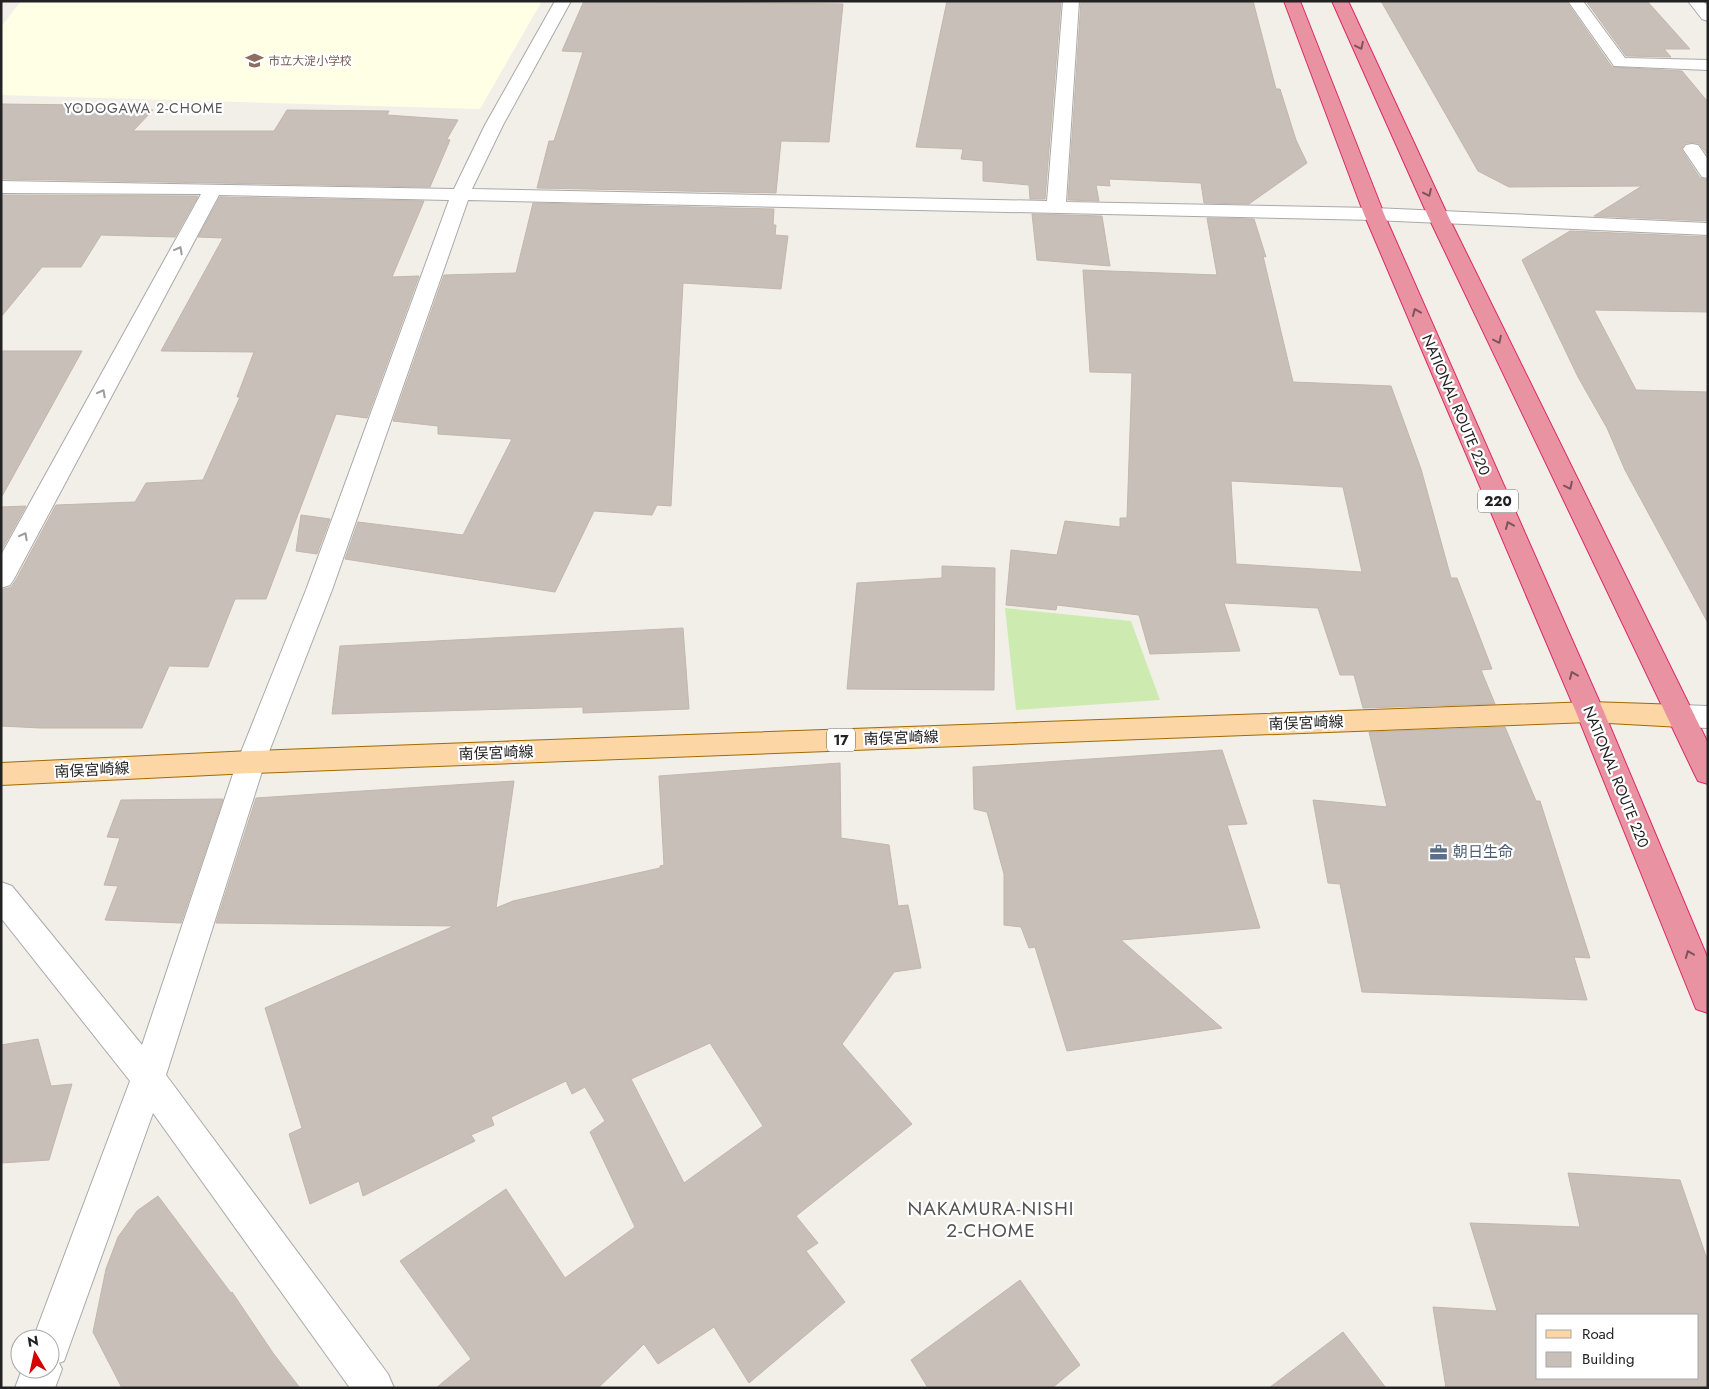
<svg xmlns="http://www.w3.org/2000/svg" width="1709" height="1389" font-family="Jost,'Noto Sans JP',sans-serif">
	<style>
		.education { fill: #ffffe5 }
		.grass { fill: #cdebb0 }
		.building { fill: #c7bfb8; stroke: #c4b6ab; fill-rule: evenodd }
		.lines { fill: none; stroke-linecap: round; stroke-linejoin: round }
		.minor-casing { stroke: #a9a9a9; stroke-width: 2 }
		.major-casing { stroke: #a06b00; stroke-width: 2 }
		.highway-casing { stroke: #dc2a67; stroke-width: 2 }
		.minor { fill: #fff; fill-rule: evenodd }
		.major { fill: #fcd6a4; fill-rule: evenodd }
		.highway { fill: #e892a2; fill-rule: evenodd }
		.oneway { stroke: #7b545c }
		.oneway2 { stroke: #9c9c9c }
		.labels { text-anchor: middle; stroke-width: 4.5; stroke-linejoin: round; paint-order: stroke }
		.far-education-label { font-size: 12px; fill: #785e54; stroke: #fff; text-anchor: start }
		.far-neighbourhood-label { font-size: 14px; letter-spacing: 1px; fill: #555; stroke: #fff }
		.shield { fill: #fff; stroke: #646464; stroke-width: 1 }
		.shield-label { font-size: 14px; font-weight: bold; fill: #222 }
		.street-label { font-size: 15px; fill: #222; stroke: #fff }
		.service-label { font-size: 15px; fill: #4e5e75; stroke: #fff; text-anchor: start }
		.near-neighbourhood-label { font-size: 19px; letter-spacing: 1px; fill: #555; stroke: #fff }
	</style>
	<rect width="100%" height="100%" fill="#f2efe9"/>
	<path class="education" d="M21,1h521l-62,108 -479,-14v-68z"/>
	<path class="grass" d="M1005,608l126,13 29,79 -144,10z"/>
	<path class="building" d="M584,1l259,3 -14,138 -48,-1 -5,52 -239,-5 12,-47h5l29,-89 -21,-1z
		M947,1h114l-16,198h-15l-1,-14 -46,-4v-20l-22,-2 2,-10 -47,-2z
		M1081,1h172l23,88h4l16,51 11,23 -58,41 -45,-1 -3,-20 -92,-4 1,7 -14,-1 3,16 -31,-1z
		M1381,1h185l46,66 70,4 26,31v53l-10,-12h-12l-5,6 19,29 8,2v41l-114,-5 48,-30 -133,1 -31,-16z
		M1586,1h61l43,48h-26l7,8 -45,-1z
		M1,104l81,1 -3,3 74,2 -20,21h141l13,-21 102,1 -2,4 71,5 -11,19 3,1 -20,47 -429,-8z
		M1,195l197,1 -23,41 -74,-2 -20,32h-39l-41,50z
		M220,197l204,4 -32,76 27,-1 -52,142 -31,-4 -70,185h-31l-27,68 -39,-1 -27,62h-101l-40,-2v-136l10,-3 5,-7 40,-75 79,-3 11,-19 57,-3 37,-83h-3l17,-45 -93,-1 62,-113 -25,-1z
		M533,203l241,6 -1,16h3l-1,10 13,1 -7,53 -98,-6 -12,223 -14,-1 -5,10 -58,-4 -39,81 -210,-33 13,-37 105,13 49,-96 -74,-5v-8l-45,-5 51,-146 72,-2z
		M1032,214l70,2 8,50 -73,-6z
		M1207,218l47,1 12,38 -3,-1 30,126 98,4 30,83 30,109h6l35,91 -11,1 14,34 -132,4 -9,-33h-14l-22,-67 -94,-5 16,48 -90,3 -11,-39 -82,-10 -1,5 -50,-5 5,-55 46,5 8,-34 55,6v-9h7l5,-145 -42,-1 -7,-102 134,5zM1231,481l112,6 19,85 -126,-8z
		M1570,231l138,6v75l-114,-2 42,80 72,2v231l-83,-153 -18,-42 -29,-51 -56,-117z
		M1,351h81l-81,147z
		M26,506l-25,45v-44z
		M301,515l29,4 -13,35 -21,-3z
		M942,566l53,2 -1,122 -147,-1 10,-106 85,-5z
		M683,628l6,81 -106,4v-6l-251,7 8,-68z
		M1505,727l31,74h4l50,157 -16,-1 13,43 -225,-8 -22,-108 -12,-1 -15,-83 74,7 -18,-75z
		M1222,750l25,74 -20,1 33,103 -139,12 101,88 -155,23 -32,-104 -6,1 -8,-21 -17,-2v-51l-17,-62 -13,-3 -1,-42z
		M840,763l1,75 48,7 9,61 10,-1 13,63 -27,4 -52,72 70,80 -116,92 22,27 -12,8 39,51 -96,81 -35,-56 -56,37 -14,-20 -46,44h-162l35,-29 -71,-98 106,-72 59,89 70,-51 -45,-95 15,-11 -20,-34 -13,7 -6,-13 -75,36 3,8 -23,10 4,6 -112,55 -4,-15 -49,23 -21,-70 13,-6 -37,-120 189,-82 -238,-3 40,-125 258,-17 -18,127 17,-7 147,-33v-2l4,-1 -5,-89zM710,1043l53,83 -79,57 -53,-104z
		M223,799l-42,124 -76,-3 13,-34 -14,-1 16,-47 -13,-1 14,-37z
		M38,1039l13,47 21,-2 -23,76 -48,3v-118z
		M1568,1173l112,7 28,82v126h-262l-13,-81 64,4 -27,-88 110,4zM1538,1315h160v63h-160z
		M158,1196l73,97 1,-1 41,61 27,35h-178l-29,-56 13,-63 12,-32 19,-26z
		M1020,1280l60,85 -28,23h-124l-17,-28z
		M1343,1332l43,56h-117z"/>
	<g class="lines">
		<defs>
			<path id="minor" d="M555,1h16l-68,124 -31,64 575,12 16,-200h16l-13,201 308,6 334,15v12l-334,-15 -906,-20 -136,390 -67,172 -99,313 222,299 6,14h-44l-197,-275 -84,234 -5,14 -5,2 3,6 -7,19h-40l7,-19h28v-30h-17l97,-258 -129,-163v-36l11,4 130,159 95,-283 69,-172 143,-390 -230,-5 -205,384 -4,6 -9,3v-33l200,-361 -200,-1v-12l453,8 31,-64z
				M1568,1h15l42,57 83,2v10l-94,-4z
				M1688,1h15l5,5v15l-6,-2z
				M1692,144l6,1 10,14v19l-6,-1 -19,-28 3,-4z
				M1681,705l27,1v22l-27,-1 -10,-4 -4,-7 4,-7z"/>
			<path id="major" d="M1590,702l91,3 10,4 4,7 -4,7 -10,4 -91,-5 -1339,51 -250,12v-22l250,-12z"/>
			<path id="highway" d="M1284,1h16l84,213 220,498 104,247v54l-12,-4 -4,-10 -116,-287 -212,-498z
				M1332,1h16l100,215 260,527v41l-10,-3 -4,-8 -266,-557z"/>
		</defs>
		<use href="#minor" class="minor-casing"/>
		<use href="#major" class="major-casing"/>
		<use href="#highway" class="highway-casing"/>
		<use href="#minor" class="minor"/>
		<use href="#major" class="major"/>
		<use href="#highway" class="highway"/>
	</g>
	<defs><path id="oneway-chevron" d="M-2-3.5L2.5 0L-2 3.5" fill="none" stroke-width="1.6" stroke-linecap="round" stroke-linejoin="round" transform="scale(1.25)"/></defs>
	<g class="oneway">
		<use href="#oneway-chevron" transform="translate(1360 46) rotate(65)"/>
		<use href="#oneway-chevron" transform="translate(1428 193) rotate(65)"/>
		<use href="#oneway-chevron" transform="translate(1416 312) rotate(-113)"/>
		<use href="#oneway-chevron" transform="translate(1498 340) rotate(64)"/>
		<use href="#oneway-chevron" transform="translate(1569 486) rotate(64)"/>
		<use href="#oneway-chevron" transform="translate(1509 525) rotate(-113)"/>
		<use href="#oneway-chevron" transform="translate(1573 675) rotate(-113)"/>
		<use href="#oneway-chevron" transform="translate(1689 954) rotate(-112)"/>
	</g>
	<g class="oneway2">
		<use href="#oneway-chevron" transform="translate(179 250) rotate(-62)"/>
		<use href="#oneway-chevron" transform="translate(102 393) rotate(-62)"/>
		<use href="#oneway-chevron" transform="translate(24 536) rotate(-62)"/>
	</g>
	<defs>
		<symbol id="school-bare" viewBox="-9 -9 18 18"><path d="M0-5L7-2L0 1L-7-2ZM-4 1L0 2.5L4 1V4Q0 6-4 4Z" fill="#8d6e63" stroke="#fff" stroke-width="2.5" paint-order="stroke"/></symbol>
		<symbol id="office-bare" viewBox="-9 -9 18 18"><path d="M-6-3h4V-5.5h4V-3h4V5H-6ZM-1-4.5V-3h2v-1.5ZM-6 0V1H6V0Z" fill="#5c6f8a" stroke="#fff" stroke-width="2.5" paint-order="stroke"/></symbol>
	</defs>
	<g fill-rule="evenodd">
		<use href="#school-bare" x="242" y="48" width="25" height="25"/>
		<use href="#office-bare" x="1426" y="840" width="25" height="25"/>
	</g>
	<g class="labels">
		<g class="far-education-label">
			<text x="268" y="65">市立大淀小学校</text>
		</g>
		<g class="far-neighbourhood-label">
			<text x="144" y="113">YODOGAWA 2-CHOME</text>
		</g>
		<g class="shield">
			<rect x="1478" y="489.5" width="40" height="23" rx="4"/>
			<rect x="827" y="728.5" width="28" height="23" rx="4"/>
		</g>
		<g class="shield-label">
			<text x="1498" y="506">220</text>
			<text x="841" y="745">17</text>
		</g>
		<g class="street-label">
			<text transform="translate(1456 405) rotate(67)" y="5">NATIONAL ROUTE 220</text>
			<text transform="translate(1306 723) rotate(-2)" y="5">南俣宮崎線</text>
			<text transform="translate(901 738) rotate(-2)" y="5">南俣宮崎線</text>
			<text transform="translate(496 753) rotate(-2)" y="5">南俣宮崎線</text>
			<text transform="translate(92 770) rotate(-3)" y="5">南俣宮崎線</text>
			<text transform="translate(1616 777) rotate(68)" y="5">NATIONAL ROUTE 220</text>
		</g>
		<g class="service-label">
			<text x="1453" y="857">朝日生命</text>
		</g>
		<g class="near-neighbourhood-label">
			<text x="991" y="1215">NAKAMURA-NISHI<tspan x="991" dy="22">2-CHOME</tspan></text>
		</g>
	</g>
	<rect width="1709" height="1389" fill="none" stroke="#222222" stroke-width="5"/>
	<rect x="1536" y="1314" width="162" height="65" fill="#ffffff" stroke="#a7a7a7"/>
	<rect x="1546" y="1330" width="25" height="8" fill="#fcd6a4" stroke="#a7a7a7"/>
	<text x="1582" y="1339" font-size="15" fill="#222222">Road</text>
	<rect x="1546" y="1352" width="25" height="15" fill="#c7bfb8" stroke="#a7a7a7"/>
	<text x="1582" y="1364" font-size="15" fill="#222222">Building</text>
	<g transform="translate(35 1354) rotate(351)"><circle r="24" fill="#ffffff" stroke="#a7a7a7"/>
	<path d="M0-4L9 19L0 12L-9 19Z" fill="#d40000"/>
	<text y="-8" font-size="14" font-weight="bold" text-anchor="middle" fill="#222222">N</text>
	</g>
</svg>
